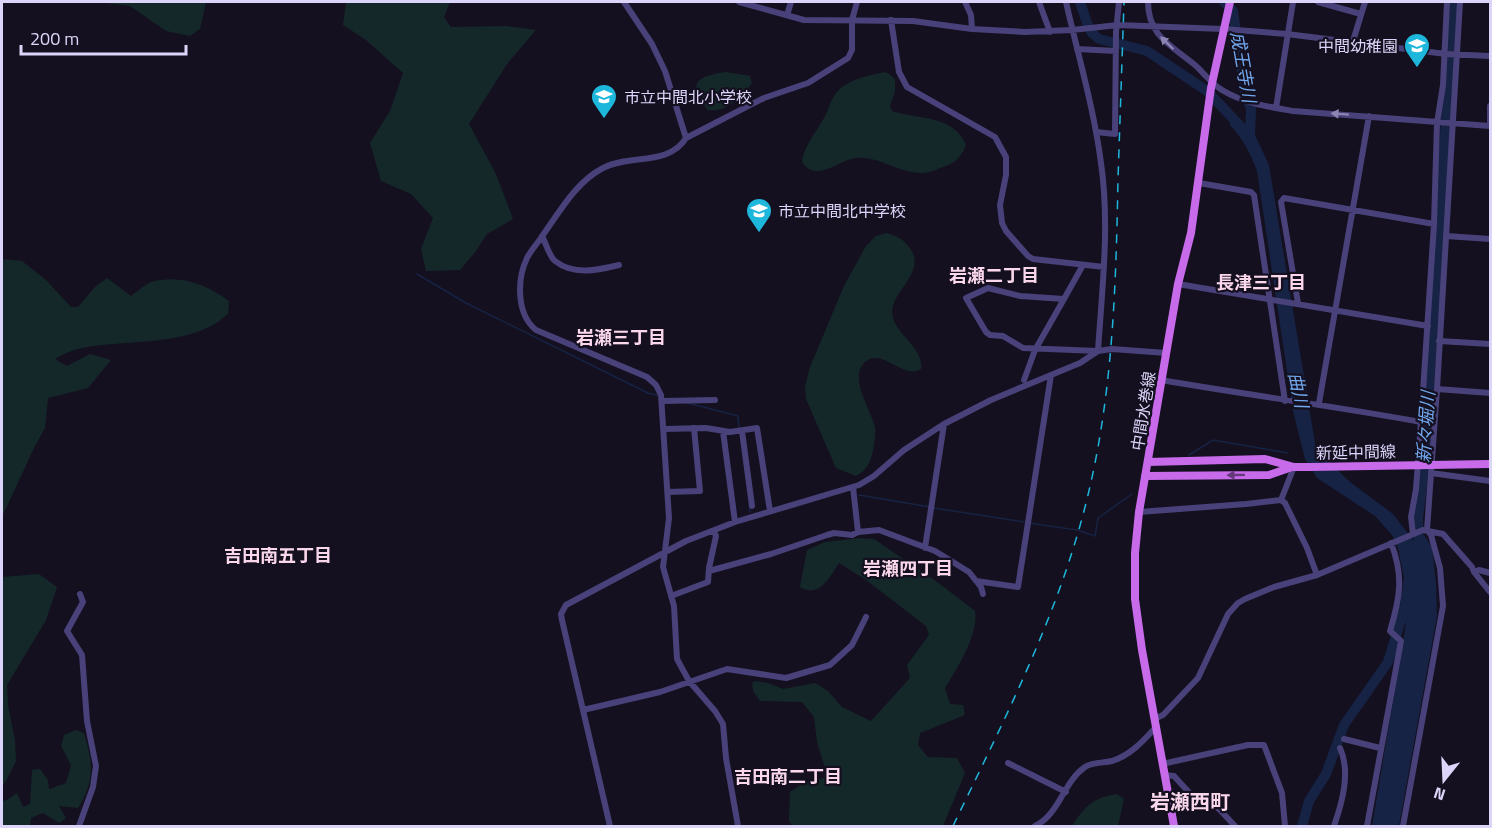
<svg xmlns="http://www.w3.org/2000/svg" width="1492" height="828" font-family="'Titillium Web','Noto Sans JP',sans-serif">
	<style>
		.green { fill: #142829 }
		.water { fill: #162344 }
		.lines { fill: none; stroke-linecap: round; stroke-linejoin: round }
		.stream { stroke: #162344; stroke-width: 1.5 }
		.river { stroke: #162344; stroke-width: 10 }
		.minor { stroke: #494179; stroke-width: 6 }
		.major { stroke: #c76beb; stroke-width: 8 }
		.rail { stroke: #1eb7dc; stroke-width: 1.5; stroke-dasharray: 9 8; stroke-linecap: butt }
		.oneway { fill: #8c84b3 }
		.oneway2 { fill: #65397b }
		.labels { text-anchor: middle; stroke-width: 4.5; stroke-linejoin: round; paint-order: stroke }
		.poi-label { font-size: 16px; fill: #ddd5f9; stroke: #141020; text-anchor: start }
		.street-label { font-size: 16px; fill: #ddd5f9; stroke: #141020 }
		.water-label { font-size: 18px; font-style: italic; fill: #71a7ec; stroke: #141020 }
		.neighbourhood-label { font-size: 18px; font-weight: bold; fill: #fad7ea; stroke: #141020 }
		.quarter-label { font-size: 20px; font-weight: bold; fill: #fad7ea; stroke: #141020 }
	</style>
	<rect width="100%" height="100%" fill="#141020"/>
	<path class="green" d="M97,2h109l-6,27 -10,7 -24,-5 -36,-25z
		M346,2h104l-6,15 7,10 55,-1 30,4 -29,34 -38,60 27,50 17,45 -26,15 -11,17 -16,19 -34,1 -5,-22 12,-31 -22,-24 -30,-13 -11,-38 20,-32 13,-38 -37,-33 -23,-15z
		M726,72l24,4 2,7c-10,14 -26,30 -44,27 -22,-27 -11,-34 18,-38z
		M886,72l9,7v12l-5,15 2,5c26,9 61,3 74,34 -5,13 -12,19 -26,23 -5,2 -11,5 -17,5 -23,1 -43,-17 -67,-15 -19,2 -39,26 -54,4 3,-20 17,-32 25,-50 3,-7 5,-15 11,-21 11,-12 32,-16 48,-19z
		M886,233c11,3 16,5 23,14 21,26 -24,47 -16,71 5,18 31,31 28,51 -18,11 -39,-22 -56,-7 -17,15 6,48 10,65 1,8 -1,16 -2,24 -3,12 -6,19 -17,25l-20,-8 -30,-69 -1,-12 5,-20 34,-81 22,-40 10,-10z
		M2,259l20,2 24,19 25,27h7l17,-20 12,-9 24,18c7,-5 13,-11 20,-14 27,-8 56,2 78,19l-1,13c-5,3 -10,9 -15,11 -29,16 -68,16 -100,19 -22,2 -39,3 -58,15l12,7 23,-12 21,6 -23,28 -40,10 -3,30 -11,20 -32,69z
		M860,538l14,1 66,45 35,27c4,23 -18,58 -30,77l5,16 13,1 2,10 -45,18 -2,12 10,12 29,1 8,15 -22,53h-151l-3,-6 1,-28 12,-8 22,-6 1,-10 -8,-26 -3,-25 -12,-15 -42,-1 -7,-10 -1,-8 3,-2 13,2 15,6 32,-6 13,8 14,16 29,14 39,-43 -3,-13 22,-30 -3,-9 -60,-46 -27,-17c-9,13 -19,36 -39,24l7,-37 18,-8z
		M39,574l18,13 -11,33 -39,65 1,20 7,36 1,20 -10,20 -4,5v-209z
		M76,730l8,3c9,29 11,49 -6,75l-19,-2 7,12 -7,5 -16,-10 -12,5 -1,8h-28v-26l3,1 12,-8 6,14 7,-3 2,-34 8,-1 8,11 1,9 17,-6 5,-18 -10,-19 3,-11z
		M1117,794l7,5 -6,27h-46c12,-19 22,-29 45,-32z"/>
	<path class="water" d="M1239,121l5,5 3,-3 7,10 15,32 47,284 34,33 43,32 20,26 11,-5 8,12 4,35 1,34 -38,210h-27l34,-203 -8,-5 6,-40 -6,-30 -6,-13 -17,-19 -58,-38 -12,-19 -12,-48 -36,-240c-7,-19 -14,-32 -28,-47z"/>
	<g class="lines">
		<path class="stream" d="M417,274l49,29 182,90 12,3
			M688,403l50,13 1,13
			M1189,455l24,-15 75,13
			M859,495l71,12
			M749,505l1,7
			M934,508l90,14
			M1029,523l48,7 18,6 3,-18 34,-24"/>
		<path class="river" d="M1080,2l7,21 5,10 7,6 48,12 60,40 38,40
			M1224,2l9,9 12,81 6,17 -1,27
			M1419,543l-1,-24 4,-33 14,-200 17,-284
			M1302,826l7,-25 17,-27 18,-49 44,-63 17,-55"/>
		<path class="minor" d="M624,2l28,42 13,27 21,67c-17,28 -56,16 -83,30 -27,14 -43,43 -60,67 -5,8 -12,15 -16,23 -10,21 -11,56 9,72l111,47 9,8 5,10 8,123 -6,49 11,39 3,53 12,22 26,30 8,13 3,34 12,68
			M739,2l65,18 109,1 59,8 53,3 47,-2 46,-5 105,4 64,5 159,20 44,2
			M965,2l6,13 1,14
			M1039,2l11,30
			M1066,2c12,53 28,107 35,161 9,62 1,126 -3,188l-75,-3 -20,-12 -13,-1 -4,-3 -20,-34 22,-10 32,8 44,3 19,-34
			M1148,2c0,34 23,43 47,63 9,8 16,19 27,25 21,13 47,17 71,21l197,15
			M1318,2l43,12
			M787,15l4,-13
			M891,20l8,52 8,15 88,50 11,20v18l-6,30 2,18 4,8 22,25 5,3 71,8
			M1353,41l12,-39
			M1077,49l39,2
			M1276,108l17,-106
			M1490,126v-20
			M1096,132l19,2 1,-102 3,-30
			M686,138l78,-40 44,-15 40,-25 4,-8v-30l5,-18
			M1199,183l52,9 3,3 31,206
			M542,236c4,7 7,20 13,25 19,15 43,9 64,4
			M1446,236l44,3
			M1178,284l250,42
			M1298,303l-17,-101 3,-4 150,26
			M1439,341l51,3
			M1024,380l11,-30 29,-51
			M1161,380c87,15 173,26 260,42
			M1437,389l53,4
			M663,401l52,-1
			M1319,403l50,-287
			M664,429l42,-1 24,4 27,-4 13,83
			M723,431l12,91
			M742,431l10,75
			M1431,473l59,8
			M853,487l5,45
			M668,492l32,-1 -6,-63
			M1281,500l4,3 22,45 10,27
			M1281,500l13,-33
			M1139,512l107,-8 35,-4
			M1413,534l-2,-17 5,-28 5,-67 13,-198 3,-101 6,-38 4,-83
			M925,548l19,-124
			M709,571l62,-17 56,-19 7,-2 18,2 6,-3 21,-2 56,21 34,21 12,15 2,7
			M1474,572l5,-2 11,3
			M976,581l42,6 33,-212
			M671,596l37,-14 1,-14 7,-32 -2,-5
			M583,710l77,-18 67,-23 59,9 44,-13 22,-20 14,-28
			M1154,719l9,-4 35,-37 30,-64 10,-11 7,-4 29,-12 43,-12 106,-45 20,4 29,33 2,5 16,20
			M1344,739l36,9
			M1008,763l58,29
			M1162,764l86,-19h16l18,48 3,33
			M1164,775l10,1 21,23 9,-2 16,13 15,16
			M79,826l14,-39 3,-21 -9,-45 -5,-66 -15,-24 16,-29 -3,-8
			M610,826l-48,-206 -1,-6 5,-9 120,-64 49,-19 124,-37 15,-9 30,-26 40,-26 47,-24 89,-37 18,-12 14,-2 54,4
			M1035,826c25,-12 28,-44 50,-59 7,-5 19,-4 27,-6 19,-6 31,-20 44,-34
			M1334,826c8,-23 17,-54 6,-78
			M1367,826l34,-185 -11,-10c10,-33 14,-55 1,-88
			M1403,826l40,-220 -3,-38 -9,-33 -4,-5 10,-141 23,-387"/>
		<path class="major" d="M1148,462l117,-3 29,8h16l180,-3
			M1145,476l124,-1 23,-8
			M1174,826l-32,-176 -7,-51v-46l4,-41 39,-228 13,-51 20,-145 19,-86"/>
		<path class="rail" d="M953,826c52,-108 107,-214 135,-331 25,-104 28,-210 30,-316 2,-59 4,-118 6,-177"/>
	</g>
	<defs><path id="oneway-solid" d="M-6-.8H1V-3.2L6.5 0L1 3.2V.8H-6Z" transform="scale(1.5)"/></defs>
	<g class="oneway">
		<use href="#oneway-solid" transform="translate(1167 43) rotate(-136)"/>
		<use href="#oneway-solid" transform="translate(1340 114) rotate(-176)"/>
	</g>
	<use class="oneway2" href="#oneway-solid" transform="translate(1236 475) rotate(179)"/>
	<defs>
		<symbol id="school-pin" viewBox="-11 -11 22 30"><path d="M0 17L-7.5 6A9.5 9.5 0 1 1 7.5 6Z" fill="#1eb7dc" stroke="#141020"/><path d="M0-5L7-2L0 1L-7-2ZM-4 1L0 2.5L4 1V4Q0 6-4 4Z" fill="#fff"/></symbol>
	</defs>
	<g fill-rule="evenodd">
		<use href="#school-pin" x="1402" y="31" width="30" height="40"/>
		<use href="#school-pin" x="589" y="82" width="30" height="40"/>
		<use href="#school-pin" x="744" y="196" width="30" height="40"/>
	</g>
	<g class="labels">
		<g class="poi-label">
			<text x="1398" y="52" text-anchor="end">中間幼稚園</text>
			<text x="624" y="103">市立中間北小学校</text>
			<text x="778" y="217">市立中間北中学校</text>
		</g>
		<g class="street-label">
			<text transform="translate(1143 411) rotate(-81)" y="6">中間水巻線</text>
			<text transform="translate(1356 452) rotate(-1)" y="6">新延中間線</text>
		</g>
		<g class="water-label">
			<text transform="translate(1243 67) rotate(80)" y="6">成王寺川</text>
			<text transform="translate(1298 390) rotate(78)" y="6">曲川</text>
			<text transform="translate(1426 427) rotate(-86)" y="6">新々堀川</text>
		</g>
		<g class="neighbourhood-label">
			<text x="994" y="282">岩瀬二丁目</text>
			<text x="1261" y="289">長津三丁目</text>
			<text x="621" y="344">岩瀬三丁目</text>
			<text x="278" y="562">吉田南五丁目</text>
			<text x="908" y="575">岩瀬四丁目</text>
			<text x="788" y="783">吉田南二丁目</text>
		</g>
		<g class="quarter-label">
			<text x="1190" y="809">岩瀬西町</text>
		</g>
	</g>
	<rect width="1492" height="828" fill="none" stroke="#ddd5f9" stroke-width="6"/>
	<g transform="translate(1444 780) rotate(198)" stroke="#141020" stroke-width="4.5" paint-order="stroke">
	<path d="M0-4.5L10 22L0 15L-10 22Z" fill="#ddd5f9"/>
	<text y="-9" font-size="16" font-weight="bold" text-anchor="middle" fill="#ddd5f9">N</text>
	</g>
	<path d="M21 45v9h165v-9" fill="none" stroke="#ddd5f9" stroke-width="3"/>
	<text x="30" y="45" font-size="18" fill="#ddd5f9" stroke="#141020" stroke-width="4.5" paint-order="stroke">200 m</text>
</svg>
